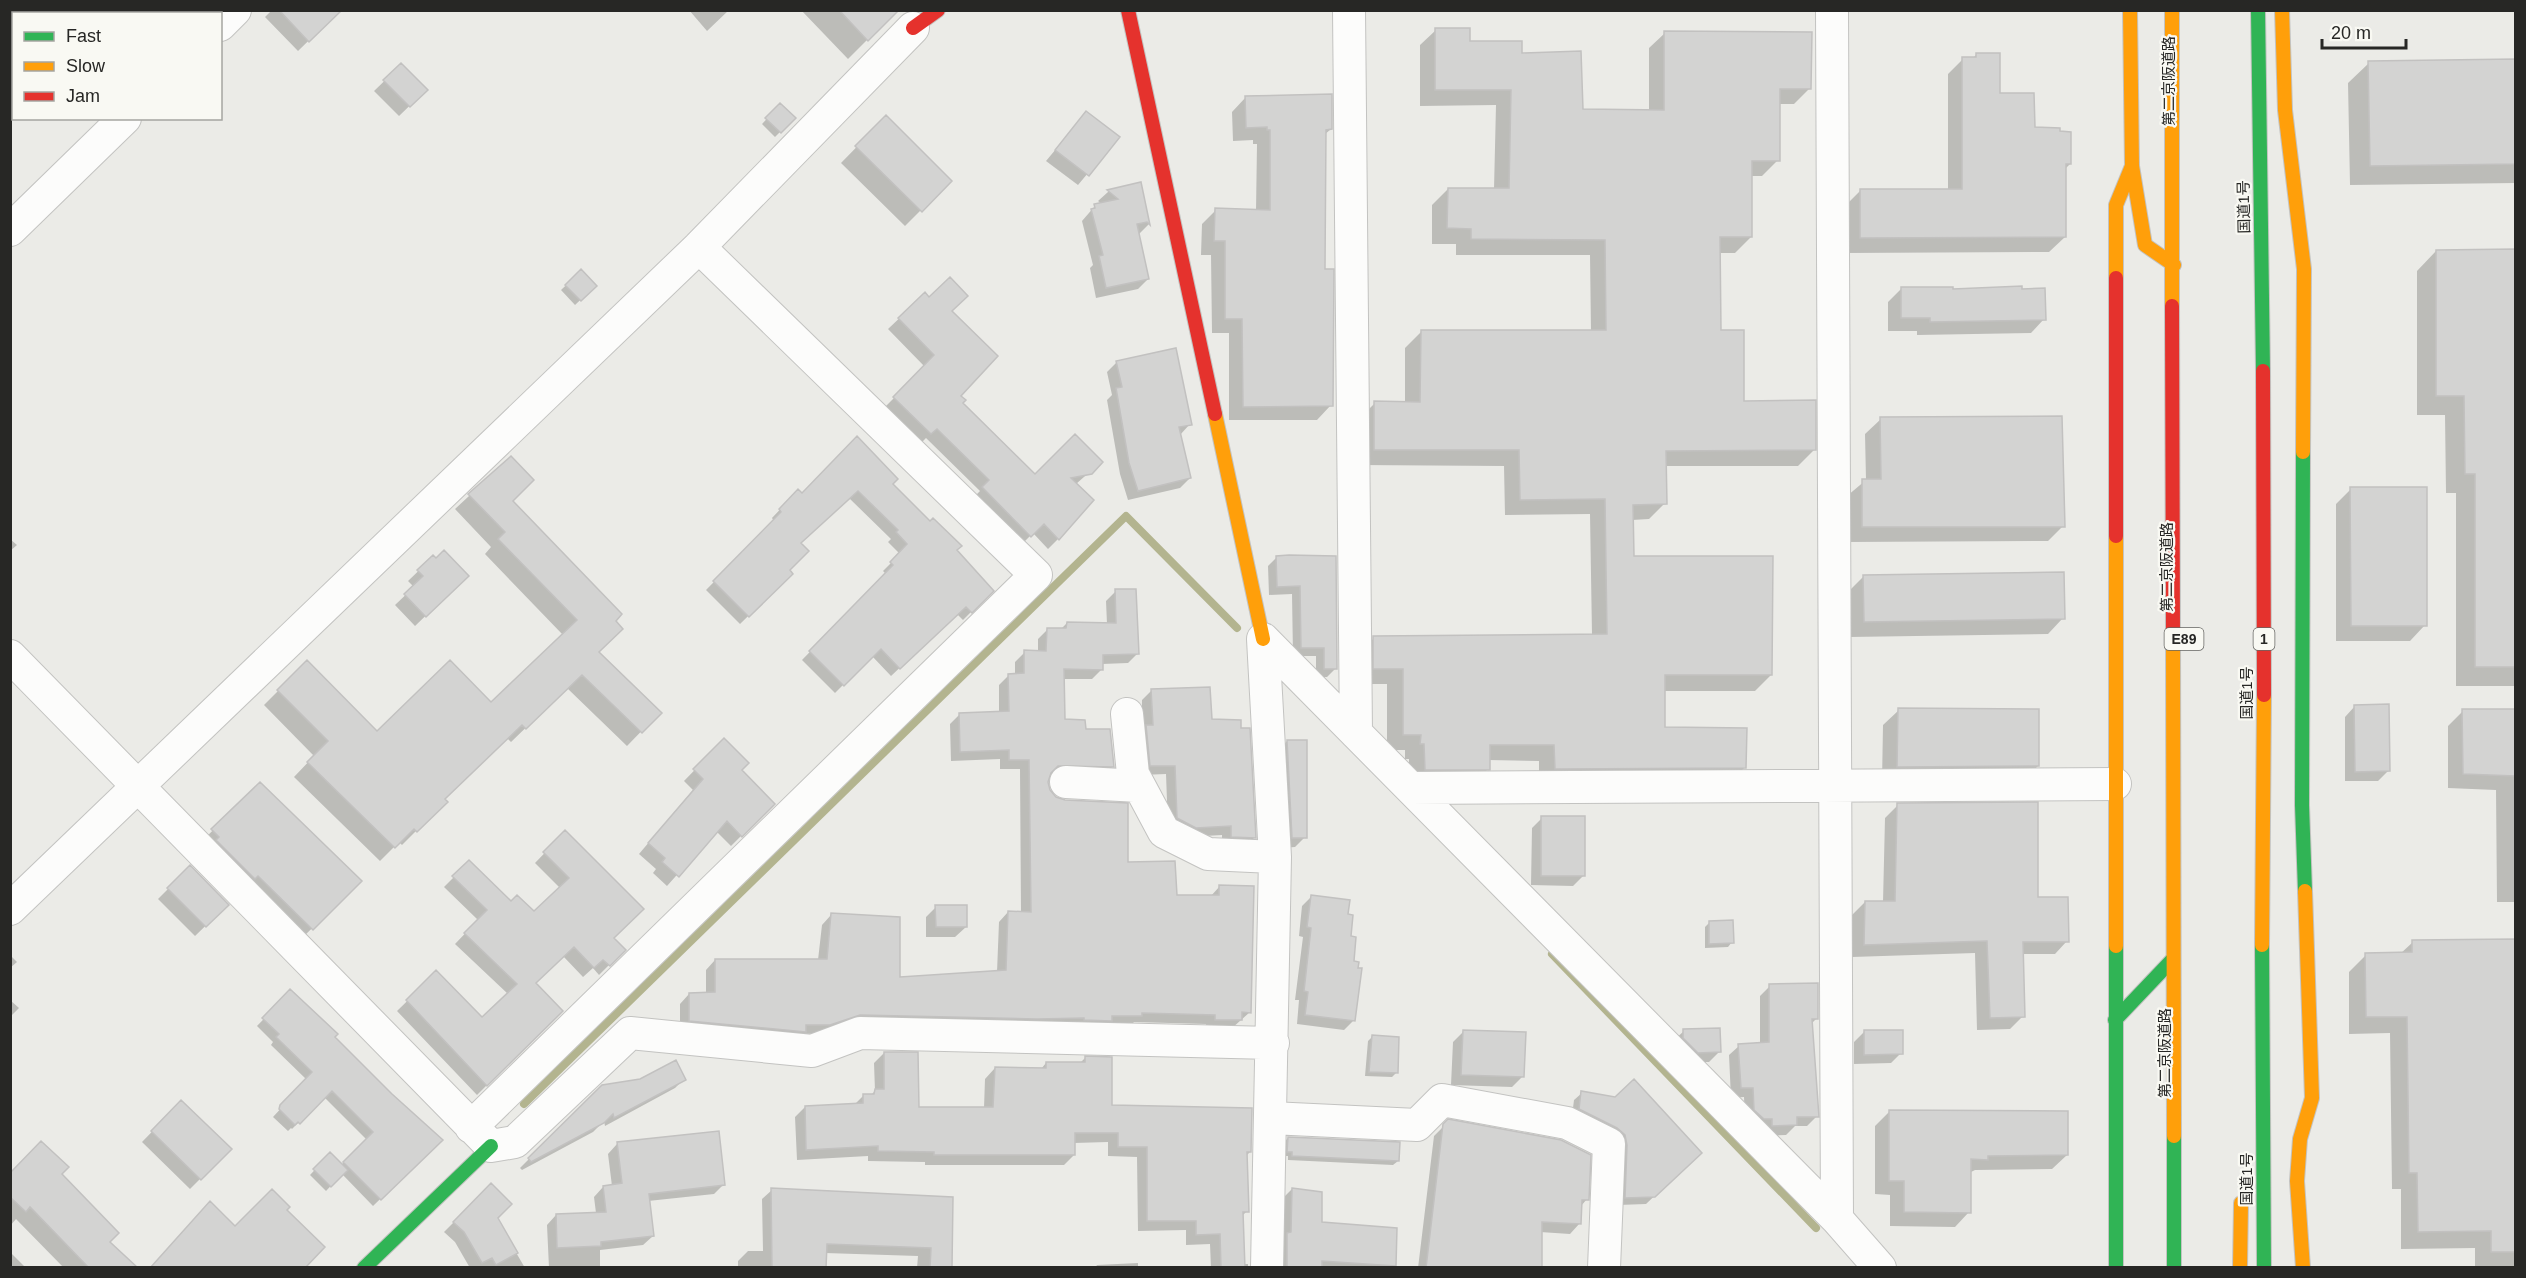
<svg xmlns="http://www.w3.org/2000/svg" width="2526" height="1278" font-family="Arial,'Noto Sans JP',sans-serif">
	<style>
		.shadow { fill: #0003 }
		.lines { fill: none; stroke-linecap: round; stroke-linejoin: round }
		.stream { stroke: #b3b48f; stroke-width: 8 }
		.building { fill: #d3d3d2; stroke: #c2c1c0; stroke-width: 1.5 }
		.street-casing { stroke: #c3c3c1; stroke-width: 34 }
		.fast-casing { stroke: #c3c3c1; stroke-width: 16 }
		.slow-casing { stroke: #c3c3c1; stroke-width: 16 }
		.jam-casing { stroke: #c3c3c1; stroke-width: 16 }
		.street { stroke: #fcfcfb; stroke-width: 32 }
		.fast { stroke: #30b455; stroke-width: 14 }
		.slow { stroke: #ff9f0a; stroke-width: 14 }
		.jam { stroke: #e5322d; stroke-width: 14 }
		.labels { text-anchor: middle; stroke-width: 4.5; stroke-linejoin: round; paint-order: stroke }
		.shield { fill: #f9f9f3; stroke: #666663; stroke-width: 1.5 }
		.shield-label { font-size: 14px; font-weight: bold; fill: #272725 }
		.street-label { font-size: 15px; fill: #272725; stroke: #f9f9f3 }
	</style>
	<rect width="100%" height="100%" fill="#ebebe7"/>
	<path class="shadow" d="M272,10h64l2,2 -40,39 -33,-34z
		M689,10h40l-22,21z
		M801,10h96l-49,49z
		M1436,30l32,12 53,12 61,57h67v-63l16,-15 145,55 -16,16h-16v56l-16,16h-11v61l-16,16h-17l1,79 23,70 72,48 -16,16h-133v37l-16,16 -17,1 1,37 138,118 -16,16h-91l-1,38 82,38 -16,16 -190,1v-23l-51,-1v9l-16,16h-63v-26h-4v-9h-18v-66h-29v-30l16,-16 218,-3 -2,-121 -85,1 -1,-49 -146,-1 1,-46 16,-16h30v-55l16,-16h170l-1,-77h-134v-11h-24v-39l16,-16h46l2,-84 -76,1v-61z
		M1977,54l21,40 72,70 -5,5v68l-16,15 -204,1v-47l15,-15 88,-1v-116l15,-15 10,-1z
		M2516,61v122l-166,2 -2,-102 21,-20z
		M401,65l25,25 -27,26 -25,-25z
		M1246,97l85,32 -7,6v136l7,134 -14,15h-88v-87h-17l-1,-78h-10l1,-31 14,-14 40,1 1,-67h-4v-4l-20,1 -1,-29z
		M780,105l14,13 -19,19 -13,-13z
		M1086,113l32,24 -40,48 -32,-24z
		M886,117l64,64 -45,45 -64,-63z
		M1140,184l9,40 -11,11 10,44 -10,10 -42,9 -6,-30 3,-3 -11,-44 13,-15 7,-2 -4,-3 10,-9z
		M2436,251h80v435h-60v-193h-10l-1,-78h-28v-144z
		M581,271l14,15 -20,19 -14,-15z
		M1901,289l143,1v29l-13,14 -114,2v-4h-29v-29z
		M925,294l25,18 11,91 74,73 66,-14 -25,22 -18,55 -10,10 -15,-16 -13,13 -47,-48 7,-7 -54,-53 -6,6 -36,-36 41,-41 -37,-38z
		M1117,362l73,62 -10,11 10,43 -10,10 -52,12 -8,-26 -13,-74 5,-5 -5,-23z
		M1881,419l182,107 -15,15 -201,1v-46l19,-16 -1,-46z
		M510,458l1,43 86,151 62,61 -32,33 -60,-58 -56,54 -4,-4 -64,62 2,2 -43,43 -3,-3 -19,19 -86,-84 20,-21 -50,-51 43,-43 70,71 114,-28 72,-70 -78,-81 6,-7 -36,-38z
		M891,484l101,107 -29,29 -6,-6 -66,62 -19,-20 -37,37 -33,-33 84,-86 -3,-3 17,-17 -12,-12 3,-3 -42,-41 -50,45 -11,27 3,4 -51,50 -34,-34 68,-69 -2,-3 18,-19 12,-4z
		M2351,489l74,136 -15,16h-74v-137z
		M10,539l7,6 -7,6z
		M433,557l34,19 -52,50 -20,-21 19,-18 -6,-6z
		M1277,557h58l1,111 -9,9h-11v-21h-23l-1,-62 -23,1 -1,-29z
		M1864,576l199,42 -15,16 -199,3 -1,-45z
		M1116,591l22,62 -10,10 -26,1v5l-10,10h-29l1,42 20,9 29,36 -10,10 -55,-1v15l79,73 48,33 35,1 10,-11 30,126 -19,17h-25v-5l-72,-2 -3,3 -329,9 -8,7 -114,-11v-26l9,-10h17v-24l9,-10h103l4,-35 9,-10 67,63 99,-6 2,-50 9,-10 13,1 -1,-144h-20v-10l-49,2 -1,-37 10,-10 39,-1v-28l10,-10h6v-13l10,-10h13v-13l10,-10h13l6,-6 40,1 -1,-23z
		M1151,691l60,29 43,118 -9,9 -23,-1v-11l-36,2 -18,-9 -2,-54 -25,1 1,-75z
		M2355,706l33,65 -10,10h-33v-64z
		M1899,710l139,56 -16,15 -140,1 1,-57z
		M2516,710v192h-19l-1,-112 -48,-2v-62l15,-15z
		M724,740l16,30 33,34 -42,42 -15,-15 -49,55 -14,-13 3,-4 -17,-15 54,-64 -9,-9z
		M1287,741l18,96 -10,10 -13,1 -5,-96z
		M260,784l100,97 -62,61 -99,-98z
		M1898,805l139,94 30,42 -12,13h-33l1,62 -13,13 -33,1 -2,-77 -123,4v-42l13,-13h18l2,-84z
		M1542,818l42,57 -11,11 -42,-1 1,-57z
		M565,832l47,106 12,12 -25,25 -6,-7 -10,9 -20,-21 -29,28 27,27 -84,84 -80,-84 39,-38 46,46 26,-25 -53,-50 23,-24 -34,-33 25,-25 42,41 23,10 26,-25 -25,-25z
		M190,867l37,38 -32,31 -37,-37z
		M1311,897l36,18 5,47 1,59 -9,9 -47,-6 2,-24h-4l8,-63 -4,-1 3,-30z
		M936,907l30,20 -11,10h-29v-20z
		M1709,923l23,19 -4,5 -23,1v-21z
		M2516,940v328h-41v-20l-74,1v-60h-9l-2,-156 -41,1v-62l17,-17 34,-1 13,-12z
		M10,955l7,7 -7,6z
		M1770,986l47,32 -6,6 6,92 -10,10h-12l-9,9 -23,1 -18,-16 -1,-23 -13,1 -2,-43 10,-9 21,-2v-48z
		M291,991l100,104 50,45 -68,66 -31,-32 -16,17 -16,-16 20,-21 11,11 26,-25 -43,-43 -32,32 -1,-1 -3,3 -15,-14 34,-37 -36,-35 2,-3 -16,-16z
		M10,1000l9,8 -9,9z
		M1684,1031l35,21 -10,10h-22l-14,-21z
		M1463,1032l59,45 -10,10 -61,-2 2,-43z
		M1864,1032l37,21 -10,10 -37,1v-22z
		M1373,1036l24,36 -5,5 -27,-1 3,-35z
		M884,1053l34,55h66l1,-29 10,-11 46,1 5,-6h34l5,-5 25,49 140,45 -4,4 1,55 -6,6 2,47h5v4h-37l-1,-24 -24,1v-15l-48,1 -1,-74 -29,-1v-14l-34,1v12l-10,10h-139v-3l-57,-1v-5l-71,4 -2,-43 10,-10 49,-2 10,-10 6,1 5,-5 -1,-28z
		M684,1079l-9,9 -70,38 -1,-5 -11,11 -71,38 -2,-2 82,-82z
		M1582,1093l118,60 -54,51 -28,1v-62l-46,-27 2,-16z
		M181,1102l49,47 -40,40 -48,-47z
		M1890,1111l177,44 -15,14 -77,1 -6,3v39l-14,15 -65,-1v-31l-15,-1v-68z
		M1449,1121l138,78 -6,7 -1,17 -10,11 -30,-2v36h-122l16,-132z
		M1288,1138l110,23 -5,4 -105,-5v-4h-5v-13z
		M617,1144l107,40 -10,10 -66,7 5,35 -10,9 -43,5v18h-51l-2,-43 9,-10 40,-2 -2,-16 9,-10 9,-1 -4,-32z
		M10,1174h50l47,68 28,26h-71l-48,-49 -6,7z
		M491,1185l5,33 29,50h-55l-15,-26 -11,-10z
		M1292,1189l29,35 75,6 -2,38h-116l4,-69z
		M772,1190l180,8 -2,70h-33l1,-12 -93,-3 -1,15h-86v-7l10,-10h15l-1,-52z
		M10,1252l16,16h-16z
		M1138,1263v5h-43l2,-3z"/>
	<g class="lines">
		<path class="stream" d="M1552,954l264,274
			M524,1104l602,-588 111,112"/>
	</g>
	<path class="building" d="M279,10h63l-33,32z
		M839,10h60l-31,31z
		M1435,28h35v13h52v12l59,-2 2,58 81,1v-79l148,1 -1,57h-31v72h-28v76h-32l1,93h23v71l72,-1v50l-150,1 1,53 -34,1 1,51h139l-1,119h-107v52l82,1 -1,40 -191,1 -1,-24h-64v25h-65l-1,-26h-4l1,-9h-18v-66h-30v-33l234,-2 -2,-135 -85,1 -1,-50h-145v-49l46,1 1,-72h185l-1,-90 -134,-1v-10l-24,-1 1,-40h61l2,-98h-76z
		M1976,53h24v40h34l1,34 25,1v3l11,1v32h-5v73l-206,1v-49h102v-132h14z
		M2516,59v105l-146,2 -2,-105z
		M401,63l27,27 -18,17 -27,-27z
		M1332,94v35l-6,1 -1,139h9l-1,137 -90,1 -1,-88h-17v-78h-11l1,-33 55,2v-80h-3v-3l-21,1 -1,-32z
		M780,103l16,15 -15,15 -16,-15z
		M1086,111l34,26 -31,39 -34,-26z
		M886,115l66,66 -30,31 -67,-66z
		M1141,182l9,43 -3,-3 -10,2 12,55 -43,9 -7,-32 4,-1 -12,-46 4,-1 -1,-4 24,-5 -11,-9z
		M2516,249v418h-41v-193h-10l-1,-78h-28v-146z
		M581,269l16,17 -16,15 -16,-16z
		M950,277l18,19 -16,15 46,45 -37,40 5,4 -3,3 72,71 40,-40 28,28 -11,12 -21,4 23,22 -35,40 -15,-16 -13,13 -49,-50 7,-7 -52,-51 -6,5 -38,-37 41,-42 -36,-37 27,-26 4,5z
		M2022,286v3l23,-1 1,32 -116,2v-4h-29v-31h52v2z
		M1176,348l16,77 -13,2 12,51 -53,13 -9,-28 -13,-75 6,-1 -6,-26z
		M2062,416l3,111h-203v-48h19l-1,-62z
		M857,436l41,43 -5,5 37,37 3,-3 29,28 -5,4 37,41 -22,22 -6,-6 -66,62 -19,-20 -37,37 -35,-35 84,-86 -3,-3 17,-18 -11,-12 2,-2 -40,-39 -57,52 8,8 -19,19 3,4 -44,43 -36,-36 68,-69 -2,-3 19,-20 4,4z
		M511,456l23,24 -21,21 109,113 -6,7 7,8 -24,23 63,61 -20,20 -60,-58 -56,54 -4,-4 -77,74 3,3 -31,30 -3,-3 -19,19 -88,-86 21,-21 -51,-51 30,-30 70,71 73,-71 41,42 86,-82 -79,-81 7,-7 -37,-38z
		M2350,487h77v139h-76z
		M444,550l25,26 -43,41 -22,-23 19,-18 -6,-6 16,-15 3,3z
		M1289,555l47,1 1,113h-13v-21h-23l-1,-62 -23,1 -1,-31z
		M2064,572l1,47 -201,3 -1,-47z
		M1115,589h21l3,65 -36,1v15l-39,-1 1,50 20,1 1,9h24l4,38 -56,-1 -7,7 -3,9 2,8 6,7 9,3 63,3v59l47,-1 2,34h42v-10l35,1 -3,127 -9,-1v8h-27v-5l-73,-2v3h-30v5l-28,-1v-2l-47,1 -177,-4 -30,10h-24v7l-117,-11v-28l26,-1v-33h112l4,-46 69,4v60l106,-7 2,-59 23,1 -2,-152h-20v-10l-49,2 -1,-39 50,-2 -1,-37 16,-1v-23l22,1 1,-23h19l1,-6 49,1z
		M1210,687l2,32 29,1v8h9l6,110 -25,-1v-11l-35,2 -19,-10 -2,-52h-25l-4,-41h7l-2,-36z
		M2389,704l1,67 -35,1 -1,-67z
		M1898,708l141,1v57l-142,1z
		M2462,709h54v67l-53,-2z
		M724,738l25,25 -7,7 33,34 -33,33 -15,-16 -48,56 -17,-15 3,-4 -17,-15 55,-64 -10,-10z
		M1287,740h20v98h-15z
		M260,782l102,99 -49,49 -55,-54 -3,3 -39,-39 3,-3 -8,-8z
		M2038,802v95h30l1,45h-46l2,75 -35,1 -3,-77 -123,4 1,-44h30l2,-98z
		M1541,816h44v60h-44z
		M565,830l79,79 -30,29 12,12 -16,16 -7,-6 -9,8 -20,-21 -38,36 27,28 -76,75 -81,-86 30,-30 46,47 35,-33 -53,-51 23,-23 -35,-34 17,-16 42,41 6,-6 17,16 35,-33 -26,-26z
		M190,865l39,40 -23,22 -39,-39z
		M1311,895l39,5 -2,14 5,1 -2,21 5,1 -2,24 5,1 -1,6h4l-7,53 -50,-6 3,-23 -4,-1 7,-63 -4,-1z
		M935,905h32v22h-31z
		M1733,920l1,23 -25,1v-23z
		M2516,939v313h-25v-21l-73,1 -1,-59h-8l-2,-156h-41l-1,-64 47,-1v-12z
		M1818,983v36h-6l7,98h-22v8l-25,1v-7h-8l-10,-9 -1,-22h-12l-3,-44 31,-2v-58z
		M290,989l48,45 -3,3 57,57 51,46 -62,60 -38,-38 30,-30 -41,-41 -32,33 -2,-2 -3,3 -16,-16 1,-4 32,-33 -36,-35 3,-3 -17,-16z
		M1720,1028l1,24 -23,1 -15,-15v-9z
		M1463,1030l63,2 -2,45 -63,-2z
		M1864,1030h39v24l-39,1z
		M1372,1035l27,2 -1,36 -29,-1z
		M884,1052h34l1,55h74l2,-40 51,1v-6h39v-6l27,1v48l140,3 -1,44h-4l2,60h-6l2,56h-24l-1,-34 -24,1v-14h-49v-74h-29v-14h-43v22h-141v-3l-56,-1v-5l-72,4 -1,-44 58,-3v-9h11l1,-5h9z
		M676,1060l10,20 -72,38 -1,-4 -9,9 -73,39 -3,-4 74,-73 38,-6z
		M1634,1079l68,74 -47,44 -30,1 2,-53 -2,-10 -8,-7 -38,-19 2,-18 34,6z
		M181,1100l51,49 -31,31 -50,-49z
		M1889,1110l179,1v44l-80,1v4l-17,-1v54l-67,-1v-31h-15z
		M1448,1119l113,21 30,15 -2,45h-7l-1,24 -39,-2v46h-116l17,-144z
		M719,1131l6,54 -76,9 5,42 -53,6v4l-44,2 -1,-34 50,-2 -3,-26 19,-3 -5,-41z
		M1288,1137l112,5 -1,19 -107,-5v-4h-5z
		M41,1141l28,26 -7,7 57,59 -9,9 28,26h-49l-59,-61 -4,5 -16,-15v-24z
		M330,1152l18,18 -17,17 -18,-18z
		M491,1183l21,21 -14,14 20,35 -22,12 -4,-7 -10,5 -18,-31 -11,-10z
		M771,1188l182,9 -1,71h-22l1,-20 -104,-4 -1,24h-54z
		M1292,1188l30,4v30l75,6 -1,38 -74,-5v7h-35v-35l4,-1z
		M272,1189l18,18 -3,3 38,37 -20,21h-155l60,-67 25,25z"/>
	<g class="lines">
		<defs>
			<path id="street" d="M1349,10l7,723
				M1832,10l5,1209
				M220,25l15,-15
				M10,230l115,-112
				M1263,639l574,580 43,49
				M1263,639l12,218 -8,411
				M10,656l481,490 24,-4 115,-109 182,18 48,-18 413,10
				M1127,714l6,60 31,58 44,22 67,3
				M1066,782l73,4
				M1411,788l704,-4
				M10,909l689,-662 214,-219
				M1271,1118l146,7 25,-25 125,23 42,21 -5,124
				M471,1127l565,-552 -337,-328"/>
			<path id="fast" d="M2258,10l5,361
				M2303,452l-1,353 3,86
				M2262,945l2,323
				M2116,946v322
				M2115,1020l58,-61
				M2174,1136v132
				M364,1268l127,-122"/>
			<path id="slow" d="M2130,10l2,156 13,79 29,20
				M2172,10v296
				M2282,10l3,100 19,159 -1,183
				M2116,278v-73l16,-39
				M1215,414l48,225
				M2116,536v410
				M2173,635l1,501
				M2262,945l2,-250
				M2240,1268l1,-65
				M2303,1268l-6,-87 3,-42 12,-41 -7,-207"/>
			<path id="jam" d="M1128,10l87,404
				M913,28l25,-18
				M2116,278v258
				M2172,306l1,329
				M2263,371l1,324"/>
		</defs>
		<use href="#street" class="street-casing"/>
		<use href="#fast" class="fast-casing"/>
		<use href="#slow" class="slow-casing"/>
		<use href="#jam" class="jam-casing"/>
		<use href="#street" class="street"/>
		<use href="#fast" class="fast"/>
		<use href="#slow" class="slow"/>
		<use href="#jam" class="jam"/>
	</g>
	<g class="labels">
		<g class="shield">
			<rect x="2164.5" y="628" width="39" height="22" rx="4.5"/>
			<rect x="2253.5" y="628" width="21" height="22" rx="4.5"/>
		</g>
		<g class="shield-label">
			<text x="2184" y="644">E89</text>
			<text x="2264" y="644">1</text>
		</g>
		<g class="street-label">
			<text transform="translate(2169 81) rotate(-90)" y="5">第二京阪道路</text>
			<text transform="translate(2244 207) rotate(-91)" y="5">国道1号</text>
			<text transform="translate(2167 567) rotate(-90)" y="5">第二京阪道路</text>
			<text transform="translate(2247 693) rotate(-90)" y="5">国道1号</text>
			<text transform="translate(2165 1053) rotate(-90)" y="5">第二京阪道路</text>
			<text transform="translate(2247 1179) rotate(-90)" y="5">国道1号</text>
		</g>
	</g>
	<rect width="2526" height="1278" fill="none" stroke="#272725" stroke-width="24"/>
	<rect x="12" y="12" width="210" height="108" fill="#f9f9f3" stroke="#a5a5a1" stroke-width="1.5"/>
	<rect x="24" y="32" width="30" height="9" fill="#30b455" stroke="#a5a5a1" stroke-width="1.5"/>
	<text x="66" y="42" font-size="18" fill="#272725">Fast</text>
	<rect x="24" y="62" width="30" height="9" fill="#ff9f0a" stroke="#a5a5a1" stroke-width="1.5"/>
	<text x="66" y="72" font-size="18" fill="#272725">Slow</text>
	<rect x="24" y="92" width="30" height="9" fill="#e5322d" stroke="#a5a5a1" stroke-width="1.5"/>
	<text x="66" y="102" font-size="18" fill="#272725">Jam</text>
	<path d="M2322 39v9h84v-9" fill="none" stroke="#272725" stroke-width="3"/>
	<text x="2331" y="39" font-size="18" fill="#272725" stroke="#f9f9f3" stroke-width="4.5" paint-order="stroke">20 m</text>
</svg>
